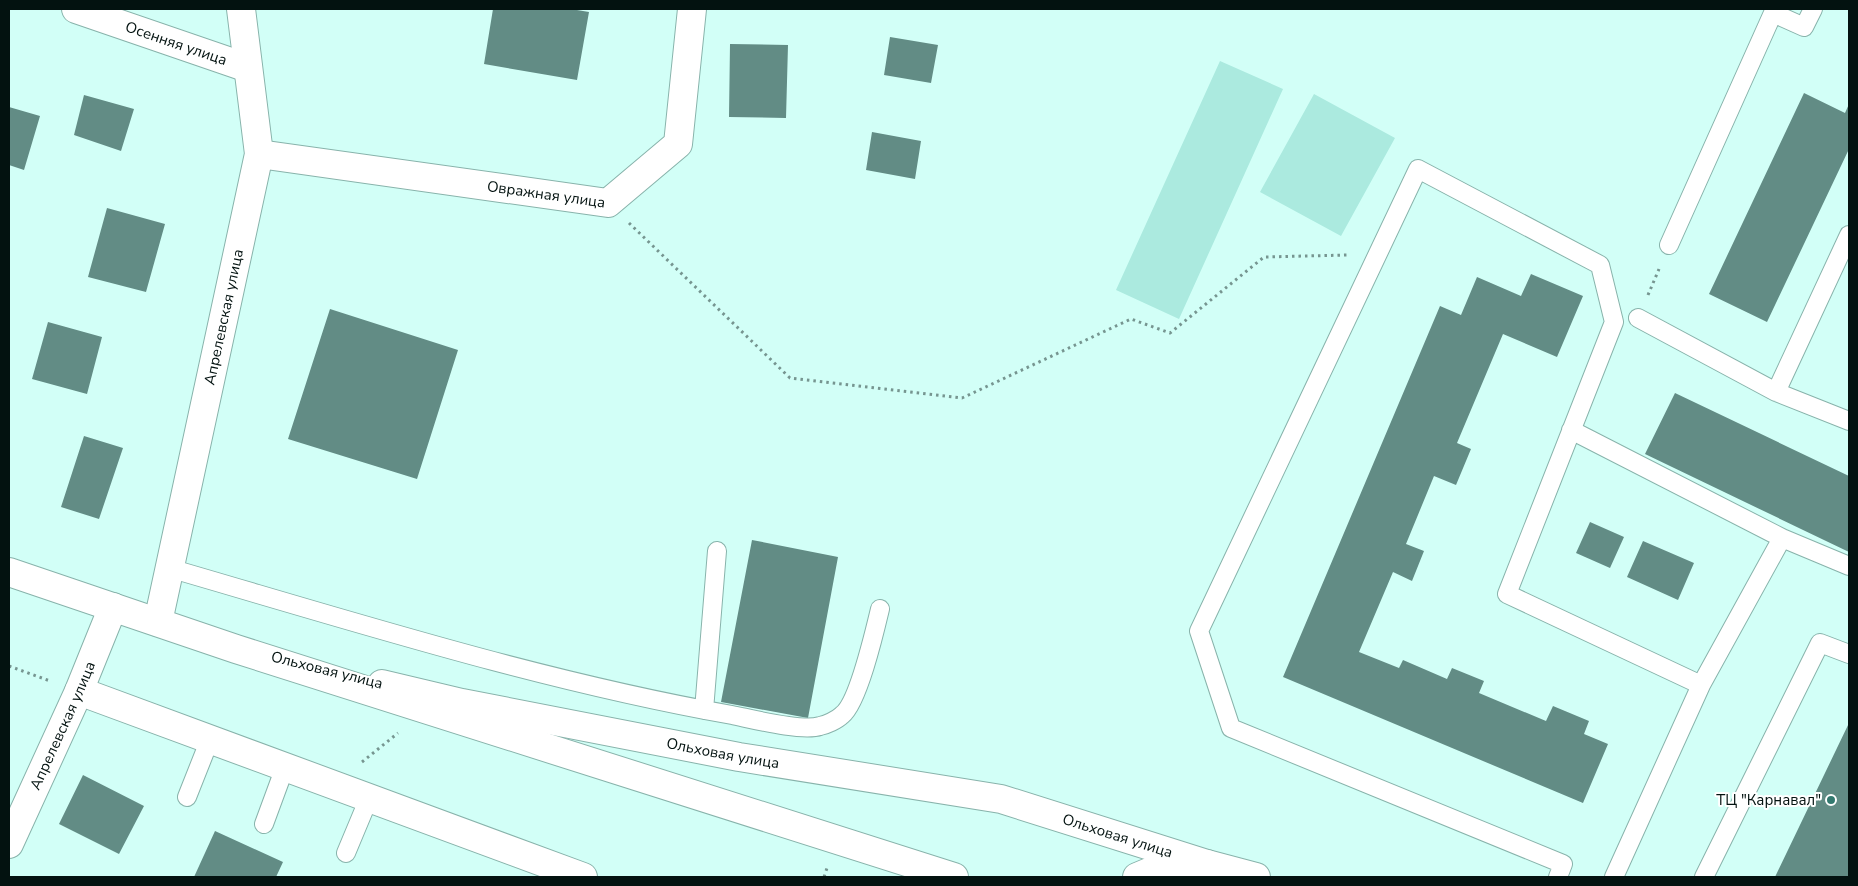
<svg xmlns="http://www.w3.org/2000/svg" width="1858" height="886" font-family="'Nunito Sans',sans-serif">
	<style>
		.green { fill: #abeadf }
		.building { fill: #628c85 }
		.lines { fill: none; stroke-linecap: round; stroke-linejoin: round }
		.lane-casing { stroke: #88b3ab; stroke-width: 20 }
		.street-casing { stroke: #88b3ab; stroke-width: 30 }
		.secondary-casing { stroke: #88b3ab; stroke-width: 30 }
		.path { stroke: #769590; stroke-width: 3; stroke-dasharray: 2.5 4; stroke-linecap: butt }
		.lane { stroke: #fff; stroke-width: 18 }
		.street { stroke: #fff; stroke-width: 28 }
		.secondary { stroke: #fff; stroke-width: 28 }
		.poi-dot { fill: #33796f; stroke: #fff; stroke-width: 2 }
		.labels { text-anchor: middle; stroke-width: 4; stroke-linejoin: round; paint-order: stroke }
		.street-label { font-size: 15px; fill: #031210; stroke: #fff }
		.poi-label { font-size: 15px; fill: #031210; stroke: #fff; text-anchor: end }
	</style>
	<rect width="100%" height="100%" fill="#d2fff7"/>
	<path class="green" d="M1220,61l63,28 -104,230 -63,-29z
		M1314,94l81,44 -54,98 -81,-44z"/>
	<path class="building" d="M493,9h78l18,3 -12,68 -93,-16z
		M890,37l48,8 -7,38 -47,-8z
		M730,44l58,1 -2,73 -57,-1z
		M1804,93l41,20 4,-9v45l-82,173 -58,-28z
		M84,95l50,14 -13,42 -47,-16z
		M9,107l31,9 -16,54 -15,-5z
		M872,132l49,9 -6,38 -49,-9z
		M107,208l58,16 -19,68 -58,-15z
		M1531,274l52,22 -26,61 -54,-23 -46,109 14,6 -15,36 -22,-9 -28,68 18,7 -12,30 -19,-9 -34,80 40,16 4,-8 44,19 5,-11 32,13 -5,12 67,28 7,-15 36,15 -5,13 24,10 -25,59 -300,-126 157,-371 21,9 16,-38 44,19z
		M330,309l128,41 -41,129 -129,-40z
		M48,322l54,15 -15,57 -55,-15z
		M1675,393l174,83v76l-204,-98z
		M84,436l39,12 -24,71 -38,-12z
		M1590,522l34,15 -14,31 -34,-15z
		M752,540l86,17 -30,161 -87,-16z
		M1643,541l51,22 -16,37 -51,-23z
		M1849,723v154h-74z
		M83,775l61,31 -25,48 -60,-30z
		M215,831l68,31 -7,15h-82z"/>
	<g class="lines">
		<defs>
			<path id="lane" d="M1669,245l104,-232 31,14 9,-18
				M1638,318l138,74 73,-157
				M1776,392l73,29
				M1571,430l211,108
				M169,568c186,54 372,113 563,147 20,4 70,17 88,11 6,-1 17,-6 22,-11 16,-12 33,-85 38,-106
				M704,710l13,-159
				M187,797l23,-58
				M264,824l21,-57
				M346,853l23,-55
				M1558,877l5,-13 -332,-136 -32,-97 219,-462 182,96 14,57 -107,272 194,91
				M1614,877l87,-192 81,-147 67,28
				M1704,877l116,-234 29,11"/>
			<g id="street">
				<path id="s1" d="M76,9l172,59"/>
				<path id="s2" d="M259,154l349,49 70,-59 14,-135"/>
				<path id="s3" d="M158,622l101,-468 -18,-145"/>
				<path id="s4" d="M382,684l80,19 277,54 262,42 206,65"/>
				<path d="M79,691l504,186"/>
				<path id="s5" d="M9,844l70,-153 34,-84"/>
				<path d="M1137,877l12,-5 58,-8 49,13"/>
			</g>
			<path id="secondary" d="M9,572l227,77 718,228"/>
		</defs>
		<use href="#lane" class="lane-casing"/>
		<use href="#street" class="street-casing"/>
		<use href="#secondary" class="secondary-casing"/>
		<path class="path" d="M629,223l161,155 172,20 169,-79 39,14 94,-76 84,-2
			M1648,295l11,-26
			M9,666l41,15
			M362,762l36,-29
			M824,877l3,-9"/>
		<use href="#lane" class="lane"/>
		<use href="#street" class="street"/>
		<use href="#secondary" class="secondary"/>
	</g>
	<circle class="poi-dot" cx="1831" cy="800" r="5"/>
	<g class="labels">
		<g class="street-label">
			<text dy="5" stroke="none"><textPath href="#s1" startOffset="106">Осенняя улица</textPath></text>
			<text dy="5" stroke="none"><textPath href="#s2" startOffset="290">Овражная улица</textPath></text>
			<text dy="5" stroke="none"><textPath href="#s3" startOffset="312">Апрелевская улица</textPath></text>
			<text transform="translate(327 670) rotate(14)" y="5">Ольховая улица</text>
			<text dy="5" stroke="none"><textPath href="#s5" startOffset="130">Апрелевская улица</textPath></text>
			<text dy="5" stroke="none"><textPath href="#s4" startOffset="348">Ольховая улица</textPath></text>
			<text dy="5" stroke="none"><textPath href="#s4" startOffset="752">Ольховая улица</textPath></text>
		</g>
		<g class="poi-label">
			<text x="1821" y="805">ТЦ "Карнавал"</text>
		</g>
	</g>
	<rect width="1858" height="886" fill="none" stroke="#031210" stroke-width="20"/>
</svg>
